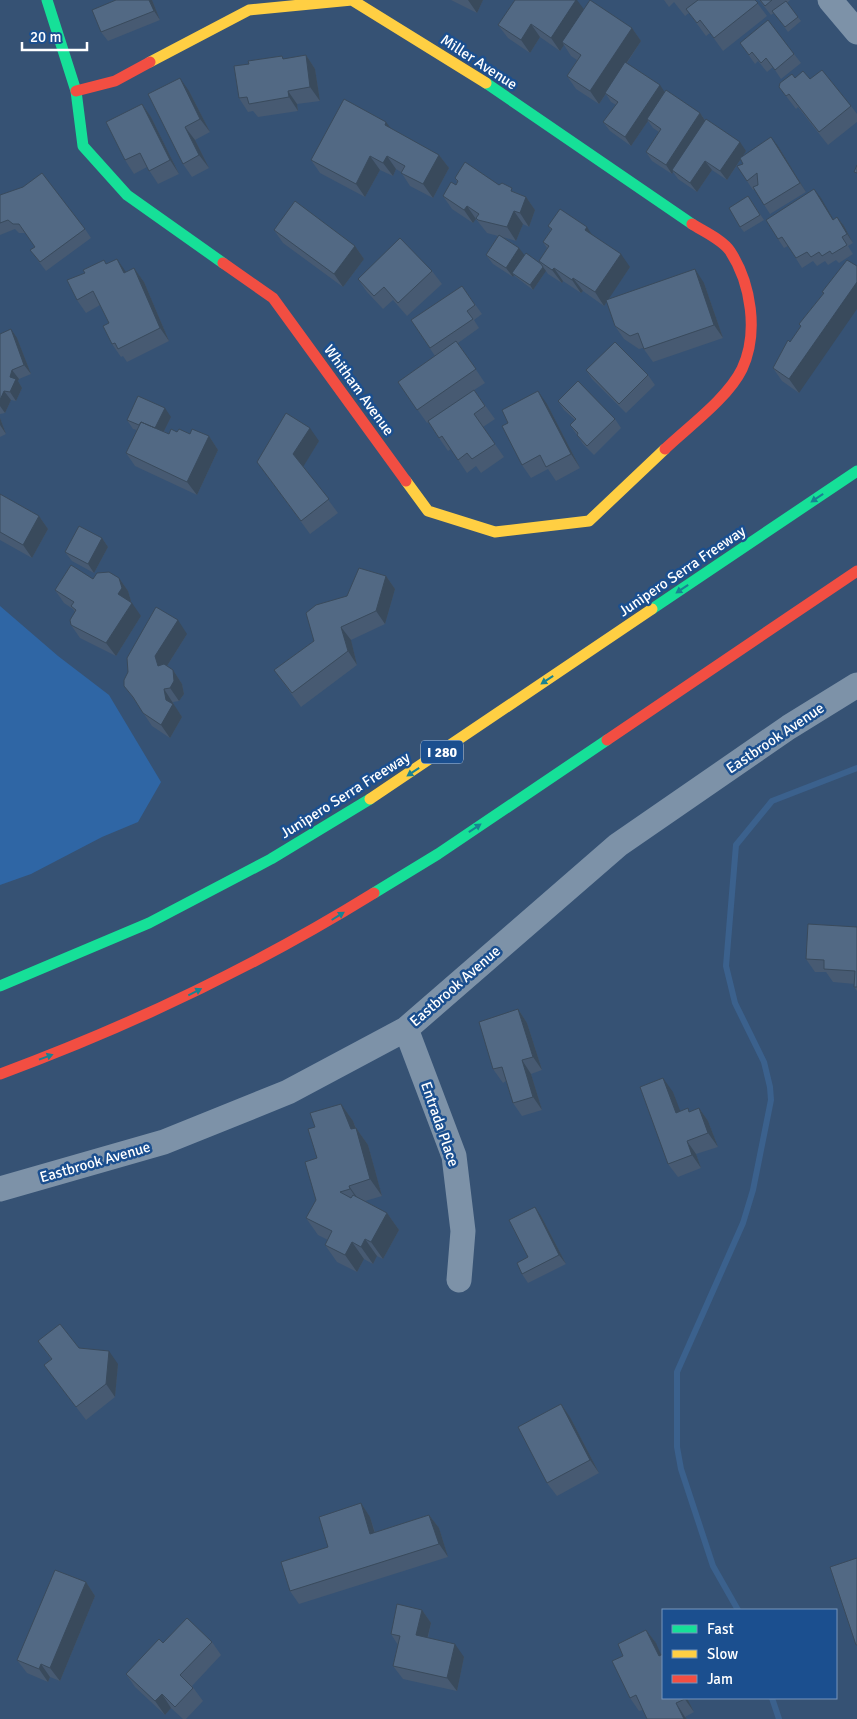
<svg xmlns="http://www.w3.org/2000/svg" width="857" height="1719" font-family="Signika,sans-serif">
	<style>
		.green { fill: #2f66a5 }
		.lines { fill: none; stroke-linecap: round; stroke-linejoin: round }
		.stream { stroke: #3b618d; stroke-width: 6 }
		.street { stroke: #7d92a8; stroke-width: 25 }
		.fast { stroke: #16e098; stroke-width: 11 }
		.slow { stroke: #ffcf43; stroke-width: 11 }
		.jam { stroke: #f24e42; stroke-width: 11 }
		.wall { fill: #475a72 }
		.shaded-wall { fill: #394a5c }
		.building { fill: #526984; stroke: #394a5c }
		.oneway { fill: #198292 }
		.labels { text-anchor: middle; stroke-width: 5; stroke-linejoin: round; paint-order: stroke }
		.shield { fill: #1b4f8f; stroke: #bbcadd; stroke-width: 1 }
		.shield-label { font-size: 14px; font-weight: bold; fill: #fff }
		.street-label { font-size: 15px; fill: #fff; stroke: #1b4f8f }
	</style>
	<rect width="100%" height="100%" fill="#365274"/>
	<path class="green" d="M0,606l58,50 51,39 52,87 -23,40 -36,15 -71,37 -31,11z"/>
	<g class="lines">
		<path class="stream" d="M738,1610l-25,-44 -32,-97 -4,-22v-75l66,-149 10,-33 18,-90 -1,-13 -6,-25 -29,-59 -9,-37 10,-121 36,-44 85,-33
			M772,1698l7,21"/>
		<path class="street" d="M830,0l27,32
			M406,1029l48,127 9,75 -4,49
			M0,1189l164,-47 124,-50 118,-63 212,-184 171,-118 68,-42"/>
		<path class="fast" d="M47,0l29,91 7,55 44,49 96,68
			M486,83l206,141
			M652,609l205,-138
			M374,893l64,-39 169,-114
			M0,986l149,-63 122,-64 99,-60"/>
		<path class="slow" d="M150,62l99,-52 103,-10 134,83
			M406,481l22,30 67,21 94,-11 76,-72
			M370,799l282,-190"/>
		<path class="jam" d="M76,91l39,-10 35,-19
			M223,263l50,35 133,183
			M665,449c23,-22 63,-51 77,-80 17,-36 9,-86 -12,-118 -7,-11 -27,-20 -38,-27
			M607,740l250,-169
			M0,1074c130,-48 256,-108 374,-181"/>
	</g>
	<path class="wall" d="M116,0h36l8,20 -52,21 -7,-9z
		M451,0h32l-6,13z
		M664,0h91l12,16 -44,35 -13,-18 -4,3 -17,-23 -4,3 -11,-14 -5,5z
		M759,0h31l-3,3 14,18 -13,11 -14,-19 -3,2z
		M584,9l48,19 9,13 -14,22 38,29 35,21 5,7 41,31 -3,4 35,-9 28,46 -36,22 -16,-25 -1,1 -16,-24 6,-2 -2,-5 -14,21 -15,-10 -15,22 -19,-13 -5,-7 -1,2 -20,-13 -6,-9 13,-20 -6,-4 -5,-7 -17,25 -21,-15 -7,-9 13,-17 -5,-3 -5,-8 -7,10 -23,-15 -9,-13 10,-16 -6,-4 -7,-11 -4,6 -20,-14 -10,16 -22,-15 -10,-13z
		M740,43l54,11 7,9 -20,16 -8,-12 -6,5 -9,-11 -3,3z
		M306,55l9,14 5,32 -23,3 1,7 -40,6 -5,-6 -5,1 -9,-14 45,-39z
		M795,78l15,1 41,27 6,8v8l-29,23 -30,-38 -2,2 -17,-22z
		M189,91l21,41 -15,8 14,28 -17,9 -9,-13 -35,-70z
		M142,104l9,13 28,57 -21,10 -11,-17 -13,7 -9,-14z
		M391,129l48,26 10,13 -16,30 -23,-12 -9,-14 -5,-3 -3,7 -13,-6 -15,27 -45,-24 -9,-13z
		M455,178l44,7 27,12 9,13 -6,17 -6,-3 -7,17 -13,-4 16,11 5,8 17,8 -2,-3 8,-13 -4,-6 8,-12 -3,-4 44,9 38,32 -22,32 96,-16 19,55 -70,24 -10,-14 -4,1 -15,-10 -9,-13 -8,-25 -3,5 -21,-15 -2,2 -18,-12 -1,2 -14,-9 -2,-3 -13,19 -17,-13 -2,-2 -1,2 -20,-13 -7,-9 12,-19 -11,-3 -11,-14 -3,4 -21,-14 -9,-13 13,-11 1,-3z
		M814,189l19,31 4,-3 7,9 9,17 -5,3 5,8 -14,9 -3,-3 -8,5 -3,-4 -8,5 -4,-5 -11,7 -14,-22 -4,2 -6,-9z
		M0,195l85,34 6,9 -45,33 -16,-21 5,-3 -9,-14h-7l-4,-4 -15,6z
		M748,196l16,24 -20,12 -4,-5z
		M274,230l81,16 9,13 -21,28 -60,-44z
		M107,264l19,8 8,-4 10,14 25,59 -42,21 -4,-6 -2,1 -9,-13 -3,-21 -9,-18 -14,8 -9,-13z
		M857,266l-58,127 -17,-12 -9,-13 28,-41 -2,-3 24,-30 -1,-2z
		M432,271l10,13 -35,32 -14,-16 -10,9 -16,-17 -9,-13z
		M462,286l20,28 -8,6 5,8 -21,15 27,40 -11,7 21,29 -12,8 21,30 -23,16 -5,-7 -9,7 -16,-24 -3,2 -20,-29 -1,1 -29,-41 37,-26 -24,-36z
		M0,334l17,4 14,36 -12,5 -1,2 4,7 -6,13 -5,-1 -6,13 -5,1z
		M586,370l62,5 7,10 -29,28 -34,-34z
		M558,401l57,18 6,9 -27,27 -11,-11 -6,-9 -7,-10 5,-5 -11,-10z
		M547,404l33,64 -24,13 -8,-12 -17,9 -9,-13z
		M171,417l-7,14 5,3 8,-2 32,4 9,14 -21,45 -62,-29 -9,-13 11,-23 -4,-1 -6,-9z
		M0,418l6,16 -6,3z
		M319,441l-16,25 35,47 -28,21 -53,-72z
		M0,494l39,22 9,13 -16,29 -32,-18z
		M102,538l6,9 -14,26 -22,-12 -7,-9z
		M386,576l9,13 -10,35 -34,16 6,25 -56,42 -27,-37 40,-29 33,-45z
		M119,578l9,13 3,10 -1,1 11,14 -25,40 -36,-18 -9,-13 4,-13 -2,-3 -9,-6 -9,-13 38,-11z
		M187,634l-20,32 6,4 9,14 2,10 -5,7 -6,1 1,3 8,12 -12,21 -18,-12 -14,-21 -14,-19z
		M857,927v64l-3,-4 1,-3 -22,-2 -7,-10h-11l-9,-13z
		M518,1009l9,14 15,47 -11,4 11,36 -20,6 -9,-13 -7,-22 -3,2 -10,-14z
		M673,1092l7,20 10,-1 9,-3 9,13 10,26 -22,7 5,14 -23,9 -10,-13z
		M341,1104l12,17 3,7 12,17 14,51 -17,5 22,12 12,17 -16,29 -6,-3 -4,8 -9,-5 -7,13 -20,-10 -12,-17 3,-5 -10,-5 -12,-17 10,-18 1,-42 -2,-31z
		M541,1216l25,48 -38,19 -6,-9z
		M38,1341l41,7 39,16 -3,33 -29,23 -42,-55 7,-6z
		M561,1404l9,13 29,56 -42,23 -10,-13z
		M361,1503l9,14 5,15 54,-17 10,13 9,29 -149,47 -9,-13 38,-44z
		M86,1582l9,14 -35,85 -10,-4 -2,5 -21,-9 -10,-13z
		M422,1610l9,13 -3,15 36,19 -7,34 -54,-12 -10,-13 5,-21 -7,-11z
		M646,1630l10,13 7,55h24l7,14 -9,5 2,2h-40l-4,-9 -4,1 -9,-13 -7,-42z
		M212,1642l9,13 -29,31 11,15 -17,18h-3l-12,-11 -6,7 -30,-28 -9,-13 37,-31z"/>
	<path class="shaded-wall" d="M149,0h3l8,20 -6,-9z
		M468,0h15l-6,13z
		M576,0h1l9,12 -24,30 2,3 -4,6 -9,-13z
		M531,24l9,13 -10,16 -9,-13z
		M632,28l9,13 -42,63 -9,-13z
		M306,55l9,14 5,32 -10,-14z
		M180,78l9,13 21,41 -10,-13z
		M660,85l6,9 -19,25 1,2 -17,25 -6,-9z
		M288,91l9,13 1,7 -9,-14z
		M142,104l9,13 28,57 -9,-14z
		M700,113l6,9 -34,48 1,2 -1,2 -6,-9z
		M386,122l10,13 -11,-10z
		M185,127l10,13 14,28 -10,-13z
		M771,137l7,9 28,46 -6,-9z
		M740,142l6,9 -19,29 -7,-9z
		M439,155l10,13 -16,30 -10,-14z
		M370,156l10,14 -15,27 -9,-13z
		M387,156l9,13 -3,7 -10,-13z
		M705,161l7,9 -15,22 -7,-9z
		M814,189l7,9 18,31 -6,-9z
		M526,197l9,13 -6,17 -9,-14z
		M467,206l9,13 -3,4 -9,-13z
		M514,211l9,13 -7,17 -9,-14z
		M837,217l7,9 9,17 -6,-9z
		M587,227l9,14 -11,-11z
		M355,246l9,13 -21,28 -9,-13z
		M519,248l7,9 -14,16 2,2 -1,2 -7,-9z
		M621,254l9,13 -26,39 -9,-14z
		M117,259l9,13 -2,1z
		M543,267l3,4 -13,19 -3,-5z
		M134,268l10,14 25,59 -9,-13z
		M554,268l9,13 -1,2 -10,-13z
		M695,269l9,14 19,55 -9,-13z
		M573,278l10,13 -2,2 -9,-13z
		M857,282v27l-58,84 -10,-14z
		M11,329l6,9 14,36 -7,-9z
		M12,370l7,9 -1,2 4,7 -6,13 -6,-9v-15z
		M4,391l7,9 -6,13 -5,-7v-6z
		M538,391l9,13 33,64 -9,-14z
		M165,408l6,9 -11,22 -7,-9z
		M0,418l6,16 -6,-9z
		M310,428l9,13 -16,26 -10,-13z
		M209,436l9,14 -21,45 -10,-13z
		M39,516l9,13 -16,29 -9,-13z
		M102,538l6,9 -14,26 -6,-9z
		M386,576l9,13 -10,35 -9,-13z
		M119,578l9,13 3,10 -4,7 -9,-14z
		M132,603l9,13 -25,40 -10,-13z
		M178,620l9,14 -22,35 -7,-3 -3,-10z
		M341,627l10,13 6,25 -9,-14z
		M173,670l9,14 2,10 -5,7 -9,-13z
		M164,689l18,28 -12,21 -9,-13 5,-25z
		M518,1009l9,14 15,47 -9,-13z
		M522,1060l9,14 11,36 -9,-13z
		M663,1078l10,14 13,34 -10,-13z
		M341,1104l12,17 3,8v-1l12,17 14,51 -12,-17 -19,-50z
		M699,1108l9,13 10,26 -10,-14z
		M687,1141l9,13 5,14 -9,-13z
		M349,1186l12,17 1,3 -12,-17z
		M535,1207l6,9 25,48 -7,-9z
		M387,1213l12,17 -16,29 -12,-17z
		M365,1239l12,17 -4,8 -12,-17z
		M352,1242l12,17 -7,13 -12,-17z
		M109,1351l9,13 -3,33 -9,-13z
		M561,1404l9,13 29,56 -9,-13z
		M361,1503l9,14 9,30 -9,-13z
		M429,1515l10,13 9,29 -9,-13z
		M86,1582l9,14 -35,85 -10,-13z
		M422,1610l9,13 -6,25 -9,-13z
		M646,1630l10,13 7,16 -4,-3z
		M455,1644l9,13 -7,34 -10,-13z
		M41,1664l9,13 -2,5 -9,-13z
		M162,1694l9,14 -6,7 -10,-14z
		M684,1698h3l7,14z
		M676,1703l9,14 2,2h-3z"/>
	<path class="building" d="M116,0h33l5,11 -53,21 -9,-22z
		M515,0h61l-25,38 -20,-14 -10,16 -23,-15z
		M590,0l42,28 -42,63 -23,-15 14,-21 -19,-13z
		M698,0h57l3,3 -44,35 -14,-18 -3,3 -11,-14z
		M760,0h12l-7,6z
		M786,1l12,16 -13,10 -13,-16z
		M768,20l26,34 -19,16 -9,-12 -5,5 -9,-11 -3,3 -9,-12z
		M306,55l4,32 -22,4 1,6 -40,7 -2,-7 -8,1 -5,-32 15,-2 -1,-3 34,-5 1,3z
		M625,62l35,23 -35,52 -22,-15 15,-20 -13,-9z
		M822,70l29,36 -32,26 -30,-38 -3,2 -7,-9 1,-4 12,-9 3,4 8,-7 7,8z
		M180,78l20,41 -15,8 14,28 -16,9 -35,-70z
		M666,90l34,23 -34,52 -20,-13 15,-23 -14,-10z
		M344,99l42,23 -1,3 54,30 -16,29 -22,-11 4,-7 -18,-10 -4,7 -13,-7 -14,28 -45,-24z
		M142,104l28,56 -21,11 -9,-18 -15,7 -19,-38z
		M706,119l34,23 -20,29 -15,-10 -15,22 -18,-13z
		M771,137l29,46 -36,22 -11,-18 5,-2 -1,-12 -10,8 -10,-15 6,-2 -3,-6z
		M465,162l34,23 3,-2 10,5 -1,3 15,6 -6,16 -6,-2 -7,16 -29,-7 -2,-2 3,-4 -12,-8 -3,4 -21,-14 8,-14 5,3 2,-4 -3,-3z
		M857,165v8l-3,-1z
		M42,173l43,56 -45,33 -10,-12 5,-3 -16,-23h-6l-5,-4 -8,3v-28l23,-8z
		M814,189l19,31 4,-3 10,17 -5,3 5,8 -15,9 -2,-3 -8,5 -3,-4 -8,5 -4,-5 -11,6 -14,-21 -4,2 -12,-19z
		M748,196l12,19 -20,12 -11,-19z
		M295,201l60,45 -21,28 -60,-44z
		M560,209l27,18 -2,3 36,24 -26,38 -22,-14 -1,2 -18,-12 -2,2 -13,-9 10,-15 -6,-4 9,-13 -4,-3z
		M499,235l20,13 -13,20 -20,-13z
		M400,238l32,33 -34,32 -14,-16 -10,9 -16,-17z
		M526,253l15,11 2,3 -13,18 -18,-12z
		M117,259l7,14 10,-5 26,60 -42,21 -3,-6 -3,1 -9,-18 6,-3 -16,-32 -16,9 -10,-20 18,-7 -2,-3 21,-10 2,4z
		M847,260l10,6v16l-68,97 -16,-11 15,-28 2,2 11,-16 -2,-2 25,-31 -2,-1z
		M695,269l19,56 -70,24 -6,-16 -8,3 -15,-10 -9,-26z
		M462,286l13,19 -8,6 6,8 -43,29 -19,-28z
		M11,329l13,36 -12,5 -2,7 6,2 -6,13 -6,-1 -4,9v-66z
		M456,341l20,28 -59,41 -19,-28z
		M615,342l33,33 -29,29 -33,-34z
		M578,381l37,38 -28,27 -10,-11 1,-2 -8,-8 6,-6 -18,-18z
		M474,390l11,16 -11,8 21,30 -23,15 -5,-6 -9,7 -16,-24 -3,2 -11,-17z
		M538,391l33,63 -25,13 -6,-12 -18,10 -20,-39 6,-3 -6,-13z
		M138,396l27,12 -10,20 -14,-6 -2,3 -12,-5z
		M286,413l24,15 -17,26 36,45 -28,22 -44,-59z
		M141,422l28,12 2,-5 6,3 2,-3 11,5 2,-5 17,7 -22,46 -61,-29z
		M0,494l39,22 -16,29 -23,-13z
		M79,526l23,12 -14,26 -23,-12z
		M71,565l22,14 4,-6 12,-1 10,6 3,10 -4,6 14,9 -26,40 -35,-18 -1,-5 6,-10 -5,-4 3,-4 -19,-12z
		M359,568l27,8 -10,35 -35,16 7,24 -56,42 -18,-23 40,-29 -8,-28 10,-8 31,-9z
		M156,607l22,13 -23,36 3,10 6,-2 9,6 1,11 -4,7 -6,1 2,11 7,4 -12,21 -18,-12 -10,-16 -9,-11v-6l4,-8 -1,-14z
		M808,924l49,3v60h-3l1,-16 -31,-2v-9l-18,-1z
		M518,1009l15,48 -11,3 11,37 -20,6 -11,-36 -9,2 -14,-47z
		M663,1078l13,35 12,-5 1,4 10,-4 9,25 -21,8 5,14 -24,9 -28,-77z
		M341,1104l10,25 5,-1 14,51 -21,7 1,3 -10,3 11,6 2,-3 34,18 -16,29 -6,-3 -4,8 -9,-5 -7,13 -20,-10 7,-14 -26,-13 10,-18 -11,-38 12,-4 -9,-29 7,-2 -5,-14z
		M535,1207l24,48 -37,19 -5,-11 11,-6 -19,-37z
		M60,1324l19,24 30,3 -3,33 -30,23 -32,-42 8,-6 -14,-18z
		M561,1404l29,56 -43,23 -29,-56z
		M361,1503l9,31 59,-19 10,29 -149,47 -9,-29 47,-15 -9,-30z
		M857,1558v87h-1l-26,-78z
		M55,1570l31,12 -36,86 -9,-4 -2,5 -22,-9z
		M397,1604l25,6 -6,25 39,9 -8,34 -54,-12 7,-30 -9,-2z
		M187,1618l25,24 -32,33 13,13 -18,19 -13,-13 -7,7 -29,-27 33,-35 4,4z
		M646,1630l13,26 4,-2v44h21l1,1 -9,4 8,16h-37l-11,-24 -6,3 -18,-37 11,-5 -5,-12z"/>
	<defs><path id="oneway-solid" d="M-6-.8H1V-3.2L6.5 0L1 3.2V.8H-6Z" transform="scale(1.25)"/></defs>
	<g class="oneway">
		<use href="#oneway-solid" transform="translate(817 498) rotate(146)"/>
		<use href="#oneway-solid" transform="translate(682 589) rotate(146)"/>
		<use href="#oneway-solid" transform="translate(547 680) rotate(146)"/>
		<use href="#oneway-solid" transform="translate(413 772) rotate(146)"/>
		<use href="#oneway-solid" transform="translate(475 828) rotate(-34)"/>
		<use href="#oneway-solid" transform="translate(338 916) rotate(-32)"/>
		<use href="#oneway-solid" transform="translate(195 992) rotate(-27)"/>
		<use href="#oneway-solid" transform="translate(46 1057) rotate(-20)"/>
	</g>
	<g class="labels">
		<rect class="shield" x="421" y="740.5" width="42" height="23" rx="4"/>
		<g class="shield-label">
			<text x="442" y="757">I 280</text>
		</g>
		<g class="street-label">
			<text transform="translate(479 62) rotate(33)" y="5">Miller Avenue</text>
			<text transform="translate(359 390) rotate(54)" y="5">Whitham Avenue</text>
			<text transform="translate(682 571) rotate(-34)" y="5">Junipero Serra Freeway</text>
			<text transform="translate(775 738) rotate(-34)" y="5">Eastbrook Avenue</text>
			<text transform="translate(345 795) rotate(-32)" y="5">Junipero Serra Freeway</text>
			<text transform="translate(455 986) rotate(-41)" y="5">Eastbrook Avenue</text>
			<text transform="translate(440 1124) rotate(71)" y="5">Entrada Place</text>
			<text transform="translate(95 1162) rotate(-16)" y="5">Eastbrook Avenue</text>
		</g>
	</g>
	<rect x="662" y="1609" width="175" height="90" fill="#1b4f8f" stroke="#7695bc"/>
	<rect x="672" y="1625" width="25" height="8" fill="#16e098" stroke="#7695bc"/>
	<text x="707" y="1634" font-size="15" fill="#ffffff">Fast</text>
	<rect x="672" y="1650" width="25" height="8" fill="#ffcf43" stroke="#7695bc"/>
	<text x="707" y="1659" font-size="15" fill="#ffffff">Slow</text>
	<rect x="672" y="1675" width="25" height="8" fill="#f24e42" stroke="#7695bc"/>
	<text x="707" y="1684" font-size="15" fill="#ffffff">Jam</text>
	<path d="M22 42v8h65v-8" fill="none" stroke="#ffffff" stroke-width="2.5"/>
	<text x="30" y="42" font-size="15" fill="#ffffff" stroke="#1b4f8f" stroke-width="4" paint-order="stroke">20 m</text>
</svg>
